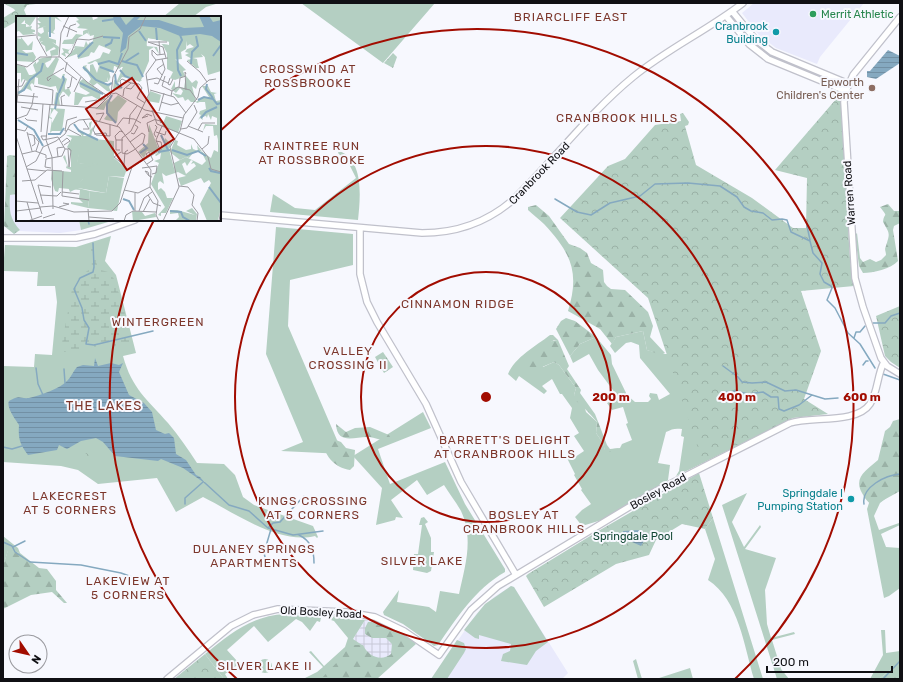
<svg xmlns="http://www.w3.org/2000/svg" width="903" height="682" font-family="Rubik,sans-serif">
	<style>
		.built { fill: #e9eafc }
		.industrial { fill: url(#industrial-grid) }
		.green { fill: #b4cfc2 }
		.forest { fill: url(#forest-firs) }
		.wetland { fill: url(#wetland-marsh) }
		.cemetery { fill: url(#cemetery-stones) }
		.park { fill: url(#park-crowns) }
		.water { fill: url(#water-rules) }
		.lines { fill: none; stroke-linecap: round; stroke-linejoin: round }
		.stream { stroke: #85a9c0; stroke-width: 1.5 }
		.minor-casing { stroke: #c0c1cb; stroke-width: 8 }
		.minor { stroke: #fff; stroke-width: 5.5 }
		.ring { fill: none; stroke: #a20c00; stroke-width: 2 }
		.leisure-dot { fill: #2e9e5b; stroke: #f7f8fe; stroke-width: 1.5 }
		.culture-dot { fill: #0f9aa8; stroke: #f7f8fe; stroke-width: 1.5 }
		.education-dot { fill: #8d6e63; stroke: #f7f8fe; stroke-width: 1.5 }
		.labels { text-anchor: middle; stroke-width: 4; stroke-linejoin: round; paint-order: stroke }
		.leisure-label { font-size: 11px; fill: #27864d; stroke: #f7f8fe; text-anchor: start }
		.culture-label { font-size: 11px; fill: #0d838f; stroke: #f7f8fe; text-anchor: end }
		.education-label { font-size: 11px; fill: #785e54; stroke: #f7f8fe; text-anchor: end }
		.street-label { font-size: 11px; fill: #101014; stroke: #f7f8fe }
		.park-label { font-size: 11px; fill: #114734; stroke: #f7f8fe }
		.neighbourhood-label { font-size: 12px; letter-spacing: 1px; fill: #7c362b; stroke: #f7f8fe }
		.quarter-label { font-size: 13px; letter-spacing: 1px; fill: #7c362b; stroke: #f7f8fe }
		.inset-river { fill: none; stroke: #85a9c0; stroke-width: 2 }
		.inset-road { fill: none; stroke: #9b9ba0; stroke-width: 1 }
		.view { fill: #a20c00; fill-opacity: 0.15; stroke: #a20c00; stroke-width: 2 }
		.inset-edge { fill: none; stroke: #101014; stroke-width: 2 }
		.centre { fill: #a20c00; stroke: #f7f8fe; stroke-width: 2 }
		.ring-label { font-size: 12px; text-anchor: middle; font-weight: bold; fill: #a20c00; stroke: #f7f8fe; stroke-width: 4; stroke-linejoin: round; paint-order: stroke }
	</style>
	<defs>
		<pattern id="industrial-grid" width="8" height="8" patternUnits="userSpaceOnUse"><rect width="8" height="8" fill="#e9eafc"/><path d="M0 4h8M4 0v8" fill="none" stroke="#c7c8d7"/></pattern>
		<pattern id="forest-firs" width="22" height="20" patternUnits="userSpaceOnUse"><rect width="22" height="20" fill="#b4cfc2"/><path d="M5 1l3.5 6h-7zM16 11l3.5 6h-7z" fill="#9ab1a6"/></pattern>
		<pattern id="wetland-marsh" width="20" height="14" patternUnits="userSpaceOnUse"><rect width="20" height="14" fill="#b4cfc2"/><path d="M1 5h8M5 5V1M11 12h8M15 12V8" fill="none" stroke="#9ab1a6"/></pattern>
		<pattern id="cemetery-stones" width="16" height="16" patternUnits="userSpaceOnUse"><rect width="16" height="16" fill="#b4cfc2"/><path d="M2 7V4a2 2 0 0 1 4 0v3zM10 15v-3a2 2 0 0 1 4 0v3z" fill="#9ab1a6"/></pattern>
		<pattern id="park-crowns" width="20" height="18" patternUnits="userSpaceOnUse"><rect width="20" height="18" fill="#b4cfc2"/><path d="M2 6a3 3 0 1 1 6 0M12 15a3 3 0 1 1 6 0" fill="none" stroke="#9ab1a6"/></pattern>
		<pattern id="water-rules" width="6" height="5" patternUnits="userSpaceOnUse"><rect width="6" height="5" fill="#85a9c0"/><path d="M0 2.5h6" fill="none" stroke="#7290a4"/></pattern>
	</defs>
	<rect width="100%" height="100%" fill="#f7f8fe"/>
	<path class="built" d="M754,3h110l-44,54 -3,7 -41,-16 -17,-13 -17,-22z
		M17,194v26h62l2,10 -21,3 -41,-2 1,-1 -8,-8 -3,-15 1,-12z
		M511,586l3,1 54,86 -6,6h-131l46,-66 17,-16z"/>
	<path class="industrial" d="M365,620l16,2 34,20 -34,29 -28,-32z"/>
	<path class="green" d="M180,3h39l-13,4 -13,10h-30z
		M301,3h134l-52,60z
		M339,151c26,9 21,49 19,69l-88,-8 3,-18 22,14 20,2 41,-32 -7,-14 -11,-11z
		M79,220h36l-34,10z
		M276,227l77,7v31l-63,15 -2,46 55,128 -62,-3 22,-9 -37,-88z
		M111,236l-6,25 11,14 20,78 -13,3c9,33 24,43 45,67 11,13 20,26 29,40l27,1 11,11 8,22 11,8 59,21 5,11 -1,1 -2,-2c-36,9 -80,-23 -112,-39l-27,15 -19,-34 -59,6 -20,-14 -17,-4 -58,-4v-96l31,1 1,-13 17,1 5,-53 -2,-16h-18l1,-14 -35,-1 2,-26 71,2z
		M643,331l4,19 14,4h7l37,108 -29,14 3,-5 5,-34 -3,-1 1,-7c-7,-1 -10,0 -16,3l-8,31 12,2 -2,15 -2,2 -61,37 -23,7 -7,-9 7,-7 9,-6 -10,-14 1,-1 -8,-14 1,-1 -8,-16 8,-1 9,-6 -10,-15 5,-3 -9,-15 2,-10 -10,-14h-2l-8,-15 -10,7 5,5 -3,3 -25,-18 -3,5 -8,-7c7,-17 28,-28 42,-39h3l5,5h-4l-17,12 6,15 11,-5 5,3 17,23 -2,7 10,10 2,7 11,10 -1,11 7,10 2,7 15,-2 2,-4 10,-4 -6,-16 2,-1 -5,-16 -11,3 -5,-7 11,-6 -20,-27 -9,-16 -16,9 -3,-7 10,-12 16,-7 15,18 1,9 15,31 8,7h13l3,-3 -2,-3 1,-3 7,1 2,6 11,-6 -30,-36 -1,-13 -8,-3 -5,1 -11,10 -5,-7 6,-9z
		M423,412l8,16 -53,21 12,35 55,-22 20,42 40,65v3c-30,17 -48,46 -67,73l-4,1 -31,-22 -19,-9 -1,-3 16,-22 -2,12 32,5 7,5 4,-21 19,3c6,-28 15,-55 2,-83 -5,-9 -12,-18 -17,-26l-17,10 -10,-15 -26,20 12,18 -7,-1 -1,3 -19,5 6,-37 -29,-32z
		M900,481l-1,7 -19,15 -6,13 5,14 20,-7 1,2 -19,9 5,13 14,1v40l-11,8 -5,2 -17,-89 2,-6z
		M747,493l-15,29 12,25 16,-22 1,2 -16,22 31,9 -11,32 2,34 4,14 23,-6 1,2 -23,6 9,29 8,10h-12l-55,-174z
		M424,517l4,5 -3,2 6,14v14h3l-3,19 -4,2 -14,-3 1,-16h4l4,-29h-3l2,-7z
		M713,518l50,161h-9c-10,-33 -15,-79 -46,-99l7,-21 -10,-30z
		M3,536l15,12 2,5 -12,-2 -5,15z
		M511,586l3,1 34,55 -12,9 -9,14 -26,-4 2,-7 7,-3 1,-7 -32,-9v4l-4,-1 -11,-8 21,-26z
		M285,614l33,1 3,3 -1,4 -3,-1 -7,10 -8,-9 -6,-3 -28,23 -14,-16 -27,24 11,12 3,1 -2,1 2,2h-5l-11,8 3,5h-4l-19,-25c25,-20 46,-38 80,-40z
		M334,616l31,4 -12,19 9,6 10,34h-69l14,-7 6,-5 -14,-15 2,-1 13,15 21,-19 3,-9 -14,-17 -3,-1z
		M881,630h4l1,23 14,-2v11l-21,17h-9l13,-24z
		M457,640l7,3 2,6 -2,4 -17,26h-16z
		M258 666a7 7 0 1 1 14 0a7 7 0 1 1-14 0Z
		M636,659l6,20h-4l-5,-18z
		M690,668l3,11h-37z"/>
	<path class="forest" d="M3,3h42l-18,2 -3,5 3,7h-7l-6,-8z
		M10,155l7,1v38l-7,1c-1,16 0,24 10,35l-6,4 -10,-8 3,-67v-3z
		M888,204l6,7h6v12l-6,3 -1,4 5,31c-7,8 -25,12 -35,12l-4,-7 -4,-31 2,-2 3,25 3,4 7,-3 6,3 5,-2 5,-5c0,-4 -2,-5 0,-9 4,-13 4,-12 -3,-24 1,-11 6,-3 -3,-15z
		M536,205l13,11 20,28 11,4 7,5 4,10 12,7 1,12 3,4 4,3 14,1 23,22 5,14 -3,11 15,16 -4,2 -14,-5 -4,-19 -27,6 -4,7 -12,-15 -32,-18c12,-39 3,-58 -24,-87 -5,-5 -11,-9 -16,-14v-3z
		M566,318l9,3 21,16 -16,7 -10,12 -14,-27 5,-8z
		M558,340l11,26 -2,3 14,21 -1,3 15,21 12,31 3,4 10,-1 -9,4 -6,-1 -2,-8 -7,-10 1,-11c-5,-6 -15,-17 -21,-21l-2,-6 2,-7 -17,-23 -5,-3 -19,8h-10c-1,-12 21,-30 33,-30z
		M900,419v72l-27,15c-5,-4 -8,-7 -11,-13 -9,-16 5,-23 16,-33l7,-29 5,-4 3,-6z
		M336,424l10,8 9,-4 15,-1 19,8 2,4c-9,3 -14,-1 -22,-2 -13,-1 -32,9 -33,-13z
		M328,437l13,5 5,6 9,2 -1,16 -4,4c-14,-2 -25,-13 -27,-27z
		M8,550l12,3 19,15 8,1 9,12v9l11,13h-3l-12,-11 -21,3 -28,14v-43z
		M368,622c17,0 36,10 48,22l-39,35h-56l20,-21 9,-13h13c5,11 18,17 28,9l1,-10 -6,-6h-14l-7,-4v-6z"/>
	<path class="wetland" d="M93,246l5,23 10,3 7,8 -1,4 7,13 10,44 -3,4 -36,2 -28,5 -2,-2v-7l11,-59 11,-11 8,-5 -1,-20z"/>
	<path class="cemetery" d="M383,352l10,15 -9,6 -9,-16z"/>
	<path class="park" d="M16,10l5,7h-4v4l-14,8v-11z
		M393,53l4,4 -4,11 -9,-5z
		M843,91l-2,7c1,34 4,68 6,102 2,29 1,57 7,86l-53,5 20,60 -17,48 24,15 -35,4 -90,45 -55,-165 -88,-80 48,-52 17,-7 30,-34 26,-4 -1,-7 3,-1 6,9 -1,3 -3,1 11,39 56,33 41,30h13l1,-50 -32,-8z
		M900,306v62l-9,-6 -6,-6 -9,-40z
		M86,453l7,3 -5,9 -7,-3z
		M699,473l14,45 -8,11 -23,-5 -26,16 -7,15 -33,9 -72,43 -18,-31 2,-2 72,-44z
		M205,654l19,25h-50z
		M900,662v17h-21z"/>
	<path class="water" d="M888,50l12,6v7l-24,16 -9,-2v-6h3z
		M95,358l3,8 13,-3 8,2 4,-2 -4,9 10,23 15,8 8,9 4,18 9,4 4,-1 5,5 2,16 10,6 10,15 4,2 6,7 -23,-16 -22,-9 -3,2 -43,-5 -12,-14 -7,-4 -15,3 -14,8 -8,-4 -2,5 -29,5c-8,-11 -10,-16 -9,-30 -4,-6 -13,-18 -10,-24 12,-7 10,-2 20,-3 12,-3 31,-9 39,-18 4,-4 5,-9 9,-13l6,-2 11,1z
		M639,530v8l5,3 -3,5 -9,-4 -1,-4 -7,1 -1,-8z"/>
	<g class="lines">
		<path class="stream" d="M555,199l22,13 14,3 19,-12 30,-7 15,-12 33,-1 32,3 17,11 7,10 7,4 12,2 9,7 10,-1 5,1 4,12 19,9 3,12 9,10 -2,11 4,8 7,4 1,2 -5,12 8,8 13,25 12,11 15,24
			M88,220l1,4
			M807,226l3,14
			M93,243l1,24 -1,5 -13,6 -6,11 8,19 2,12 5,8 -3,16 8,1 59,-14
			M873,323h12l6,-7 9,-3
			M854,338l2,-6h4l5,-6
			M863,365l3,-4h2
			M723,366l15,11 4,5 10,1 14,-1 19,9 11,-1 29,9 13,-1
			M36,368l2,16 5,11
			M64,369l1,14
			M883,374l17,6
			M721,393l15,-2 12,3 15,-2 8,5h7l1,12 5,2 15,-6 13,-10
			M3,447l9,2 10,-3
			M205,483l24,22 20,6 19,17 25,7 30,-4
			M185,504v-6l18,-16
			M864,504c-3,-17 22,-29 36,-30
			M268,528l5,-5 7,-1 24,-26
			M299,535c12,6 15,15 15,28
			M3,542l9,4 3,6 15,10 51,3 40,8 11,4
			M13,547l12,-6
			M265,557l-1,-4 7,-24
			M883,679l17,-18"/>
		<defs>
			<path id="minor" d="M732,11l23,28 17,13 77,32
				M726,16l23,28 19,15 78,32
				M900,17l-47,58 -7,16 -2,11 11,176 8,29 18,51 6,8 13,8
				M220,215l202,18c35,0 66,-11 92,-34 40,-39 75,-86 119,-122 34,-28 75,-47 110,-74
				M360,228v46l7,28 10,20 49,82 35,78 55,93
				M3,238h73l19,-4 40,-14
				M167,679l64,-53 22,-11 25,-6 68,3 29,5 29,14 35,24 32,-45 27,-24 156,-94 136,-69c21,-7 67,1 80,-19 8,-12 7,-29 14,-42"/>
		</defs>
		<use href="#minor" class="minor-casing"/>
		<use href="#minor" class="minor"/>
	</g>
	<g class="ring">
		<circle cx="486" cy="397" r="125"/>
		<circle cx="486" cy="397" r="251"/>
		<path d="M237 679A376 376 0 0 1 154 220M220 131A376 376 0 1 1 735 679"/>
	</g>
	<circle class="leisure-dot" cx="813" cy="14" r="4"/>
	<g class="culture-dot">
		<circle cx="776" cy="32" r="4"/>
		<circle cx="851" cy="499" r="4"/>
	</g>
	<circle class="education-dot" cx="872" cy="88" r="4"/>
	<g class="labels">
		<g class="leisure-label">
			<text x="821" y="18">Merrit Athletic</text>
		</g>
		<g class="culture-label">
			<text x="768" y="30">Cranbrook<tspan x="768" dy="13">Building</tspan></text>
			<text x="843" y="497">Springdale I<tspan x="843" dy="13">Pumping Station</tspan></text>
		</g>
		<g class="education-label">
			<text x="864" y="86">Epworth<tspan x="864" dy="13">Children's Center</tspan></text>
		</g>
		<g class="street-label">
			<text transform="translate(539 173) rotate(-46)" y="4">Cranbrook Road</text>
			<text transform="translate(849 193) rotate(-94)" y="4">Warren Road</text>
			<text transform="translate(658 491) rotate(-29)" y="4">Bosley Road</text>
			<text transform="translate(321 612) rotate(3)" y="4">Old Bosley Road</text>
		</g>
		<g class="park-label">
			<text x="633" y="540">Springdale Pool</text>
		</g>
		<g class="neighbourhood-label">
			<text x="571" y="21">BRIARCLIFF EAST</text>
			<text x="308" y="73">CROSSWIND AT<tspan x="308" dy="14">ROSSBROOKE</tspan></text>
			<text x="617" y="122">CRANBROOK HILLS</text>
			<text x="312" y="150">RAINTREE RUN<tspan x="312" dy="14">AT ROSSBROOKE</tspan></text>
			<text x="458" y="308">CINNAMON RIDGE</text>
			<text x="158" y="326">WINTERGREEN</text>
			<text x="348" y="355">VALLEY<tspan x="348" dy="14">CROSSING II</tspan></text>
			<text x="505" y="444">BARRETT'S DELIGHT<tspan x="505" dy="14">AT CRANBROOK HILLS</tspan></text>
			<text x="70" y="500">LAKECREST<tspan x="70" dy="14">AT 5 CORNERS</tspan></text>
			<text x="313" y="505">KINGS CROSSING<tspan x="313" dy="14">AT 5 CORNERS</tspan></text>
			<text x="524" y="519">BOSLEY AT<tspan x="524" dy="14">CRANBROOK HILLS</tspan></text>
			<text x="254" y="553">DULANEY SPRINGS<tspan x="254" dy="14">APARTMENTS</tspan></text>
			<text x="422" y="565">SILVER LAKE</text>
			<text x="128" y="585">LAKEVIEW AT<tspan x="128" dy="14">5 CORNERS</tspan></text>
			<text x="265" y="670">SILVER LAKE II</text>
		</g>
		<g class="quarter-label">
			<text x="104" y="410">THE LAKES</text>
		</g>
	</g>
	<g transform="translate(16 16)">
		<rect width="205" height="205" fill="#f7f8fe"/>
		<path d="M170,60l6,7 4,-3 2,2 -2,7 -4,-3 4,16h-5l-3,-3 -3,2 -2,-4 -5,1 -6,-5 9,2 2,-4 -3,-3 -4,5 -5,-4 4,-8v6h3v-6v6l6,1zM34,92l15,1 -3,22h-10l-2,2h-2h2l2,-14 -3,-1 2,-8 -1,7 2,1v5l6,-11 -4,-3 -3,5v-4zM133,108l10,26 -7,3 -5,-2 -3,7 -6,-6 10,-9zM69,122l29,3v17l13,11 -3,8 -15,-1 -3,17 -28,-5v-4l5,-5 1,-12 12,-3 -19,-1 3,-18zM159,124l3,1 -1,4 9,5 5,-1v-5l2,5 5,2 -1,-6 7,9 -3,-3 -8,2 -4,5 -3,-1 -6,3 -10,-8z" fill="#b4cfc2"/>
		<path d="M0,0l20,1 -6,9 -5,-3v-3l-4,4h5v3l6,-1 -1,3 4,1v2h-3l3,2 -12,1 -4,-4 -3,1zM25,0h15l6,6 -7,-4v11l-2,3 2,2 -7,-2 1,6 7,2v4l-4,-2 7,5 -1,8 -7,1 -1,-5 6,-2 -2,-2 -8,5 -1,-6 -5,-3 3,-2 -3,1 -1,-3 2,-2 -3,-1v-4l3,2 3,-2 -1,-5 4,-1 -10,3 3,-3 -3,-3h4l-4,-4zM59,0h17l1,4 5,-2 -2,-2h17l14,21 73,-3 7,21 -2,2 -4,-3 2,3 -10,1 4,1 1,6 1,3h-3l-9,-8 5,-1 -7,-4 4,-2 -4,-1 2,-3 7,-2 -4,-3 -3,2v-6l-1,9 -5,3 1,7 -10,1 -4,-2 -2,-11 -5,-3 8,1v-4l-21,-3 -2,8 11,1 2,7 -5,-7 -5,3v11l-8,19 1,1 -20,-4 -4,6 3,6 -8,1 1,-10 3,1 6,-14 -9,-1 -1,6h-4l2,7 -1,-2 -1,5 -2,-5 1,5h-4l4,4 4,-3 -3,4 2,5 -4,-1 -10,-8 -4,3 -4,-4 2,-3 -4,-7 -5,-3 2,1 -1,-4 4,-1 -1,2 4,5v-7l3,-1 4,9 2,-7 -2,-4 -2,-1 -3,2 -3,1 -2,-1 13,-5 3,-6 6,2 2,-4 -12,-5 -5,8 -3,-1 -2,4 -11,3 -1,-5 -11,4 3,-4 -4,-1 1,4 -5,-3 3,-2 -2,-4 8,2 3,-6h-11l2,-4 8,-1 4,-5 7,1v-4l5,-2 -11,-1 3,-3 -4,-4 3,-1zM72,15l2,5 4,-1 -2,10 -2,-3 -2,3 -2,-4 -2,6 -9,-1 -1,2 7,-1 -6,1 -5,6 -2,-2 10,-14 9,-5 2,2zM5,21l7,9 5,-5 -1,9h-10l4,3 7,-1 3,5 -2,5 -18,-1v-23l5,1zM36,40l-1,4 -6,3v3l3,2 8,-11 3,2 -6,15 8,5 2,-5h2l-1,3 3,2 -3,10 7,3 -2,5 -6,-6 -4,6v7l-4,1 3,-14 -2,-5 -6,1 -12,-3v-6l-3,-1 -1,8 -2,-2 -2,2 2,6 -6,-3 -8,6 9,-13 -4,-2 -2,4v-10h-5v-9l9,3 4,8h3l4,-2 -3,-8 3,-4v3l3,-3 -1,-2zM67,63l14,10 1,4 3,-1 -1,6 4,-1 2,2 -5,2 -9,-5 -9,1 -5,8h-4l1,-13 11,3 4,-2 -10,-6 -1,-5zM191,68l4,8 6,1 -3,1 2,7 5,-1v108l-3,12 -11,1 -7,-17 11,-21 -2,-3 -5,3 -3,-5 -20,8 -3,-8 8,-2 -8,-4 -12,4 -4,-3 2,11 -4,-3 -2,2v7l3,-2 4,4 2,6h6l-7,15h-5v3l-3,-1 7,-8 -14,-23 8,-21 -5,-2 6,-2 1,-6 -5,3 -1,-1 11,-11 -2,-1 1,-5 4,4 4,-3 -4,10 6,23 -1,-9 12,-6 16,8 4,-4 -5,-10 10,7 3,-8 4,2v-13l-1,-4 -3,1 -1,-10h-7l-3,5 2,-7 12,1v-7l-5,-2 -1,4 -3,-6 -1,4 -1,-2 -4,1 1,3 -3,-2 -2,2 3,-5 -2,-1 1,-3 6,-2 -1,-7h-9l5,-4 8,-1 -7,-11h6zM175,144l2,1 -2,3 3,-1 2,3 -10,8 -4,-10 3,-2 2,4zM76,105l-2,9 4,-4 -3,10 7,4 -11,-1 -5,4 -2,4 4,1 -5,2 -2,15 1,-4 2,3 8,-2 10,2 -14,4 1,5 -4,1 4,3 -7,6v5l-8,4 -2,-5 6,-16 -8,-3 1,-3 -4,-8 2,-2 3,12h3v-15l-4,-5 5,-9 -6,-3 16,1 -5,-8 8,5 -2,3h3l4,-3 -1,-10zM176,192l5,6 -1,7h-21l4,-4 -1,-4 -8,1v-4h7l18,5 -9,-4z" fill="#b4cfc2" fill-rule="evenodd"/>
		<path d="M93,160l15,2 -7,33 -29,-3 2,-17 16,2z" fill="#b4cfc2"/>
		<path d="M87,0h118v55l-13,4 -6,-33 -22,-1 -2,8 -6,-4 -2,1v8l16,16 -3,1 2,5 -10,4 -5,-2 3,-6 -6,-3v-16l-5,-9 7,1 1,-3 -22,-4 -2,4 3,13 -9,27 -13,-5 -6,-6 4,-7 -6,5 -5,-4 -4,2 -6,-11h5l3,-6 -15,-8 14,-16zM29,47l2,6 7,-5 -2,10 -16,2 -9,12 -9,7v-4l5,-1 3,-6 9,-10h3zM48,60l1,14 4,-2 2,6 -9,-3 -3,7 1,7 -6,-1 2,-12 2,1 -2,-7 5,1zM134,75l11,4 -2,8 -12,-2zM102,79l9,6 -9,11 -1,10 -11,-2 -2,-1 3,-4 -1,-10 -2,5 -9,-1 13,-10 3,3zM190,83l2,1 6,4 7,-2v14l-5,-1v-2h-11l8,-9 -8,-4 -8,3 -1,-1zM150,100l16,5 -4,12 -16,-7zM205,108v52l-4,-47zM56,120l13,2 -4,7 -4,18 21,1 -15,4 2,9 -7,8v3l12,3 -2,17 -17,-4v-2l12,1 -4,-4 1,-9 -21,-2 -1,4 -3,-1 -4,-12 1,-9 19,2zM116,195l10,1 3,4 10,-3 1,4 -23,4z" fill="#b4cfc2"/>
		<path d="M97,0h7l6,9 9,-9h6l-4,4h22l25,8 20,-1 -5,-11h10l4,6 8,-2v22l-9,-6 -12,-2 -20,2 -20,-8 -19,-2 -13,10 -2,12 -6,5 3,-20 -9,-11z" fill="#85a9c0"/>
		<path class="inset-river" d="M34,0v21M86,5l13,-2M140,12l1,12M123,15l7,10M164,19l2,5 -5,10 1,20 3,6M87,21l17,1M89,30l6,-3 2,-6M0,37l12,2M197,40l8,-11M62,41l15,-15M106,45l3,1 14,-9M109,46l12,3 6,12M82,48l11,-3 9,3M175,48l1,-12 6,-6 -2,-10M102,49l4,-12M67,51l13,13 12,5 4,-2M84,51l14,5M104,54l5,6 9,4M99,58l1,9 6,5M64,67l23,11M191,68l-1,5 7,9M2,77l6,-3 6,-10 11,-9 2,-8M43,77l5,-13 -1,-4M96,79l-5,9v9l9,10M182,84l6,-3 9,2 4,5 4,-1M39,93l3,-16M185,102l5,-6 11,-5M2,104l16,10 9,16M58,108l5,7 19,9M32,118h12l4,-6M145,119l7,15M156,134l15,5 11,-4 8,5M142,136l12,-2M124,137l7,-5 -4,-4M193,152l2,3 9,2M193,171l12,16M107,183l6,2 5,9M154,195l11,1 2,5 7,4"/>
		<path class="inset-road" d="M21,0v22l10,18M47,10l14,6M1,21l19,-2M51,21l3,-11 6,-2M143,25l1,14M43,41l2,-24 8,-17M150,42l-3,-11 -15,-5h19M49,43l6,-6 6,-14 12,1 14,-4M140,44l-4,-5v-5l5,5 8,-1M171,45l13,11 7,10M51,46l-2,9 12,9M0,48l11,3 13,-10h20l27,25 22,15M170,58l-1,-2 1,18M146,59l-5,-6 7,-5M149,60l-3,10 10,5 -1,5M35,62l-3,3 -1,-3 17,-10M154,62l-2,6 2,1 3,-6M131,64l10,-2 11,5M138,67l4,1 7,-15 -3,-10M105,69l-1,-4 2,-2 9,4M18,70l19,4 -1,15M0,71l6,-1 3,-6M163,71l1,-9 6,-2M51,72l3,-1 2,-10M110,72l5,1 5,-6M134,74l24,7 12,16M156,75l6,-4 12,3 7,10M58,76l7,-15M96,78l4,-1 29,17 38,8M1,79l21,2M107,80l1,-7 7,-6 8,1 3,4 -5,10 8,5M0,86l81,6 14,-14 2,-17 15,-28 1,-12 11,-8 6,-13M1,86l2,-23M69,86l12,-2M145,86l10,3 8,-2M34,89l-4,35 6,17 1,52M46,90l-1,-9 4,-2M5,91l17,3M136,94l5,14 37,15 14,18 3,12 10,3M143,95l5,-18M80,98l8,-1 -5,9M132,100l-6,2 5,-4 5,2M9,102l2,2 10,1M0,103l11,-4 5,-10 2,-12M67,103l6,10h-6M81,105l-4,9 3,5 14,1v-11M113,108l1,-9 7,-9M139,109l2,2 -3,7 2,3M101,110l6,-8 11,1 7,4M172,110l15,6M0,113l9,2 3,-5M52,113l13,7M165,113l6,-1 10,-16 -3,-7M182,114l4,-7h13M51,115h-2l2,-11 10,-3M11,116l5,19M25,116l2,-28M133,116l-2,-9 9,-4v1l6,1 -1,2 -1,-2M140,116l9,3 1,-4M115,117l3,1 4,-7 -3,-2M12,118l5,1 6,7 -3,9M78,118l12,-1 1,3M0,120l26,78M100,124v10h4M107,124h-7l-1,-4 5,-5 3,1M140,125l5,1 1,5 -2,1M46,126l5,-4 3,3 -6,4M114,126l12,-9 3,2 -2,8 -9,7 -7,4 -5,-1v-15l9,-7 18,-37 -3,-20 10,-14 12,-2M16,130l3,-2 -1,-9M49,133h3l1,-1v1l2,1 -2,17 -1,-18M186,133l6,-5 1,-8M144,134l-4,-10 6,-14M105,136l-7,5 10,8 1,-13 3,-2M6,138l13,-3 11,4v3M42,141l-1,-9 7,-1M30,143l16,-3 3,-7 -7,-12 -15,3 -2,-4h6M30,143l-1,8 6,1M131,148l6,-4 -4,-8 -3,2 2,3M10,151l10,-6 7,-14 13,-6 9,-7 5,-9 9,-5 11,-1 29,8 32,43 -1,17 8,14 -2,14 3,6M126,152l15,-2 -1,7 -4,1M11,153l19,2M47,155l-1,25 27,4M133,160l-4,-5 3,1 1,4 3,1M6,165l13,-1 12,-10 15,1M163,170l9,1 6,8 -2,10 6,8 -1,8M108,174l14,3 12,-6M46,176l17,2M24,179l17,1 4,-4M132,179l5,8 8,3M0,185l22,2M11,186l5,17M27,188l-5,-19 13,2M24,191l13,-1 21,6 38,-1 8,-8 12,-36 30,-18M43,191l10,-3 -6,-1M72,193l1,12M0,195l25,-3M119,195v-18M123,195l5,-13 8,-6M127,196l7,-13M73,201l25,2M27,202l12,-4M12,205l14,-5M108,205l2,-6 7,-4 23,1M147,205l16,-34 -9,-40 10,-16 4,-16 14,-18 2,-9 9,-8 7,-1M203,205l2,-12"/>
		<path class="view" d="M116,62l42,61 -47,31 -41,-61z"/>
		<rect width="205" height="205" class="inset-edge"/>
	</g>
	<circle cx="486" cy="397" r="6" class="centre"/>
	<g class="ring-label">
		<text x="611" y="401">200 m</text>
		<text x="737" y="401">400 m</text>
		<text x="862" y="401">600 m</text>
	</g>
	<rect width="903" height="682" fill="none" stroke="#101014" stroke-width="8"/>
	<g transform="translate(28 654) rotate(124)"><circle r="19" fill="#f7f8fe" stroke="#9b9ba0"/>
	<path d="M0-3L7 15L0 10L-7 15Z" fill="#a20c00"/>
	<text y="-6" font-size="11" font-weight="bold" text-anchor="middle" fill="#101014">N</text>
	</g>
	<path d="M767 666v6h125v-6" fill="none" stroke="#101014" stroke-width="2"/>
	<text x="773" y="666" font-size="12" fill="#101014" stroke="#f7f8fe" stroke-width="3" paint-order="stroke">200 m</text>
</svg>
